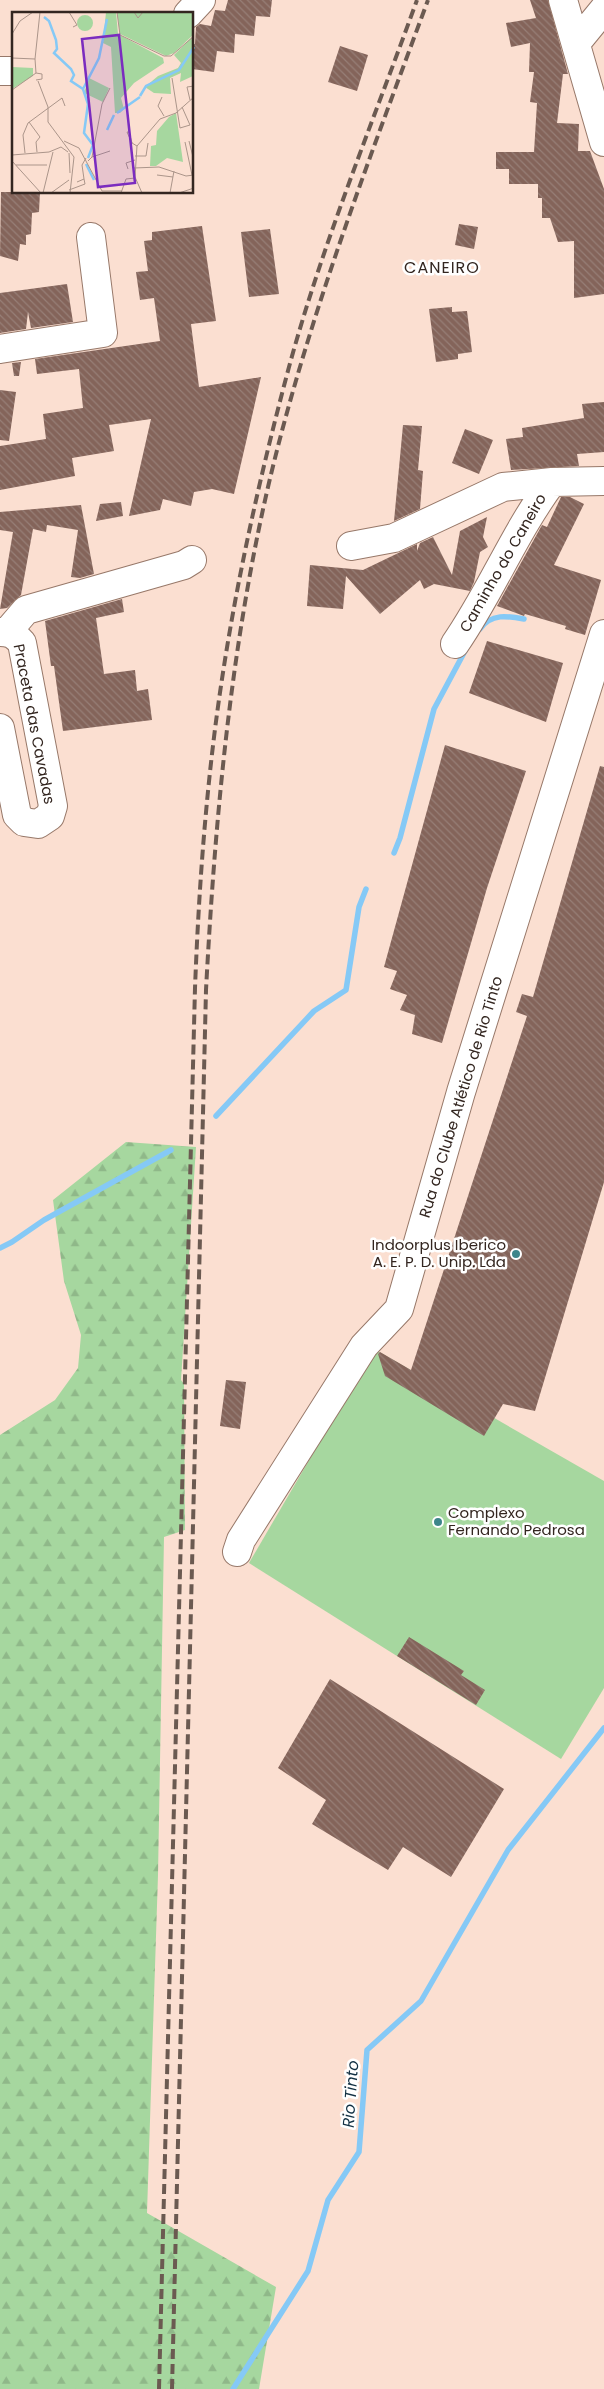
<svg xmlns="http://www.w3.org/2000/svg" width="604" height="2389" font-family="Poppins,sans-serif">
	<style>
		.forest { fill: url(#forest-firs) }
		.garden { fill: #a6d79f }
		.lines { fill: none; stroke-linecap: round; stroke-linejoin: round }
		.stream { stroke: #85c9f6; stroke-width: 5.5 }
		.building { fill: url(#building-back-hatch) }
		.minor-casing { stroke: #977869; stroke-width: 30 }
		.minor { stroke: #fff; stroke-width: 28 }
		.rail { stroke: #6b5a51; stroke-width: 4; stroke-dasharray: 10 5; stroke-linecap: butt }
		.poi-dot { fill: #3d858a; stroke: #fff; stroke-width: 2 }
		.labels { text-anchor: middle; stroke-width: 5; stroke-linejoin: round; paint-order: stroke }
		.street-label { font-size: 15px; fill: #332620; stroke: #fff }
		.poi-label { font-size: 15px; fill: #332620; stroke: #fff; text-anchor: end }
		.neighbourhood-label { font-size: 16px; letter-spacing: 1px; fill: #332620; stroke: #fff }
		.water-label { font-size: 16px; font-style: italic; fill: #123043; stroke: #fff }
		.inset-river { fill: none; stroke: #85c9f6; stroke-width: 2.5 }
		.inset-road { fill: none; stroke: #ab958a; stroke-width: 1 }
		.view { fill: #7b2cbf; fill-opacity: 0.15; stroke: #7b2cbf; stroke-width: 2.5 }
		.inset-edge { fill: none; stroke: #332620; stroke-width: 2.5 }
	</style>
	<defs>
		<pattern id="forest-firs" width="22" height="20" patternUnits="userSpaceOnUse" patternTransform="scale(1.25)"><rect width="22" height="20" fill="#a6d79f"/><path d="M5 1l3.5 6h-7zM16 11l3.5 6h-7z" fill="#8fb889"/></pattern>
		<pattern id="building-back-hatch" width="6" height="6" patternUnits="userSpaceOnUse" patternTransform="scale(1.25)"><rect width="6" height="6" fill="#84645a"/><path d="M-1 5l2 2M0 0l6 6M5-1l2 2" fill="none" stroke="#977f77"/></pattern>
	</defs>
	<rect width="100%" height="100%" fill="#fbdfd1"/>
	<path class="forest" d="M126,1142l70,5 -15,233 3,4 1,146 -21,7 -6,338 -11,338 129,74 -17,102h-259v-954l55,-35 23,-32 3,-33 -17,-54 -11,-81z"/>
	<path class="garden" d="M374,1349l230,132v207l-43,71 -312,-196z"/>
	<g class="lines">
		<path class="stream" d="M480,629c11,-16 28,-13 44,-10
			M394,853l6,-15 34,-129 31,-58
			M216,1116l98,-105 32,-21 13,-83 7,-18
			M0,1248l12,-6 32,-22 127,-70
			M233,2389l75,-118 20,-71 31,-48 8,-102 54,-49 87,-151 96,-122"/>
	</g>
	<path class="building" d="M228,0h44l-2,17 -14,-1 -2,20 -19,-2 -1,19 -17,-2 -3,21 -22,-3v-25h3l1,-17 4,-3 11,2 4,-16 10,1z
		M530,0h18l20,74h-5l-6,49 22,1 -1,27h12l14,38v105l-30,4v-57l-16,1 -8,-24h-8v-20h-4v-14h-29v-15h-13v-17h38l3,-49 -7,-1 4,-30h-5l1,-29 -19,4 -5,-24 30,-5z
		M340,46l28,9 -11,36 -29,-9z
		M1,192h39l-1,20 -7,1 -1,21 -5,1v10l-6,-1 -2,17 -18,-5z
		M459,224l19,3 -4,22 -19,-4z
		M202,226l14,95 -25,3 8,63 62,-10 -27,117 -22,-5 -18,3 -3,14 -28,-7 -3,11 -31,6 22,-97 -42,6 5,26 -42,7 3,18 -75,14v-44l46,-7 -3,-25 40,-6 -4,-39 -42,5 -2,-15 125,-18 -6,-43 -14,2 -4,-28 12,-1 -4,-30 8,-1v-8z
		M270,229l9,65 -30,3 -8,-65z
		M67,284l6,38 -42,6 -3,-16 -2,17 -26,4v-40z
		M452,307v5l15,-1 5,41 -14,2v5l-22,3 -7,-53z
		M21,362l-2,14h-5l-2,-13z
		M0,390l16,2 -7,49 -9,-1z
		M604,402v50l-27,2 2,12 -68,4 -5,-31 17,-2 -1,-9 62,-10 -2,-14z
		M403,425l19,1 -4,44 5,1 -3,38 -26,12z
		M465,429l28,11 -14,34 -27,-11z
		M561,497h9l14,7 -30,61 47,15 -16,55 -20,-6 1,-3 -41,-12 -1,2 -27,-10 45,-81 5,2z
		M121,502l2,14 -27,5 4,-17z
		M81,505l13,69 -14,4 -9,-1 7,-47 -31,-5 -1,7 -13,-3 -12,66 -14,13 -7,1 13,-77 -13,-2v-18z
		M487,517l-4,20 5,10 -8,5 -6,30 -4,9 -36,-7 -10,5 -4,-9 -40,34 -34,-38 -3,33 -36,-3 3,-41 53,5 54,-26v7l3,-8 13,-6 19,38 8,-44z
		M122,599l2,13 -28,6 8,56 31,-4 2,21 11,-2 4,31 -89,11 -9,-65h-3l-6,-45z
		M487,641l76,22 -17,59 -77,-29z
		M445,745l81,26 -39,117 -45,155 -30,-9 3,-19 -15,-5 7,-15 -17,-6 7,-18 -13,-4z
		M600,766l4,1v415l-69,229 -32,-7 -19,32 -99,-60 -7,-22 2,-2 31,18 116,-354 -11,-4 6,-18 11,3z
		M226,1380l20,2 -6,47 -20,-3z
		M409,1637l55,34 -3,4 24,15 -9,15 -79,-49z
		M330,1679l174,110 -53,88 -48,-30 -15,23 -76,-46 14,-24 -48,-32z"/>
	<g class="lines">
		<defs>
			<path id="minor" d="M563,0l41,142
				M188,14l13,-14
				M577,42l27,-33
				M0,71h14
				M0,349l103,-16 -12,-96
				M351,546l43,-8 109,-51 49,-5 52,-1
				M0,632c11,0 15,3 22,11l31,163 -3,10 -12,8 -14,-2 -7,-7 -17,-87
				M7,632l19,-22 158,-45 8,-5
				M455,644c36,-52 59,-111 97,-162
				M237,1552l4,-12 123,-194 35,-37 62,-217 143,-458"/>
		</defs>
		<use href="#minor" class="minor-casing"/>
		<use href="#minor" class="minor"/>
		<path class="rail" d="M159,2389l36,-1401c3,-78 8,-156 17,-234 15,-131 43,-260 77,-387 34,-125 84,-245 128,-367
			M172,2389l34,-1399c9,-169 24,-338 62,-503 39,-167 101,-327 160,-487"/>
	</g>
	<g class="poi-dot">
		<circle cx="516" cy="1254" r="5"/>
		<circle cx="438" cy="1522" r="5"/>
	</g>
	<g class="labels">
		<g class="street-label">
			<text transform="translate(503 563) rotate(-60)" y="5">Caminho do Caneiro</text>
			<text transform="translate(34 724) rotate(79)" y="5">Praceta das Cavadas</text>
			<text transform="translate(461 1097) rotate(-73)" y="5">Rua do Clube Atlético de Rio Tinto</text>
		</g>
		<g class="poi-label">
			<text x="506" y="1250">Indoorplus Iberico<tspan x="506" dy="17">A. E. P. D. Unip. Lda</tspan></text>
			<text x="448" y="1518" text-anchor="start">Complexo<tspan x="448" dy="17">Fernando Pedrosa</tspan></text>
		</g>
		<g class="neighbourhood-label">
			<text x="442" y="273">CANEIRO</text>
		</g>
		<g class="water-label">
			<text transform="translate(350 2094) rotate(-86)" y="6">Rio Tinto</text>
		</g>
	</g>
	<g transform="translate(12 12)">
		<rect width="181" height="181" fill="#fbdfd1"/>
		<path d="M105,0h76v23l-19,18 -8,3 -46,-22zM0,55l21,1v8l-21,13z" fill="#a6d79f"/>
		<path d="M94,0h10l2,22 45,24 1,5 -30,20 -13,15 3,11 -4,4h-5l-4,-66 -8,-4zM65 11a8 8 0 1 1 16 0a8 8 0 1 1-16 0ZM181,24v40l-13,6 1,-9 -11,5 1,16 -17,-1 -9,-6 13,-11 20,-8 3,-5 -7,-8zM164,101l7,49 -16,-4 -11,8h-6l1,-20 5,-1 1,-14 12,-14z" fill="#a6d79f"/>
		<path d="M77,66l20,10 -6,14 -19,-9z" fill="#a6d79f"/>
		<path class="inset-river" d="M32,5l5,4 7,19 1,9 -3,4 17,16 3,6 -3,6 12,8M128,84l6,-10 33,-16 15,-23M105,101l23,-16M95,118l7,-15M76,146l5,-13 -9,-12 4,-29 -5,-15 16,-31 8,-39M74,152l8,16"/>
		<path class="inset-road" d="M57,0l8,13 -4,2M105,0l3,23 44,21h7l23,-20M122,0l4,6 5,-6M0,22l8,-13 13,-9M0,46l23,1M24,61l-1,-14 5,-47M160,66l8,50 10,-3 -8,-18M26,69l10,26v15l26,35 -4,36M0,78l24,-17 6,1v5l-6,1M150,85l-4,9 6,10M178,88l-3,-13 7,-1M17,110l11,15 -4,5 1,10M52,129l15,7 23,43h20M177,129l4,16M173,130l7,33M120,131l-5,-11h2l3,11 5,3M13,141l-2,-18 5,-12 34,-25 3,8M57,141l1,20M0,143l37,-3 12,-5 7,5M123,144h11l2,-13M80,145l18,-6M0,149l29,32M76,149l4,-4 10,-53 8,-16M4,153h31M122,156l25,-1 27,9 8,-1M116,157l-2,-6 9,-3M145,163l16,2M72,167l-2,-14 4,-7M57,178l16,-6 -1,-5 -7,3M31,181l10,-41M39,181l18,-13M109,181l5,-14 9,-1M130,181l-7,-16 2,-31 23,-27 16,-6 18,-16M158,181l4,-22M167,181l15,-5"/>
		<path class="view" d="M107,23l16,148 -37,4 -16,-148z"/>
		<rect width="181" height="181" class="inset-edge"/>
	</g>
</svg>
